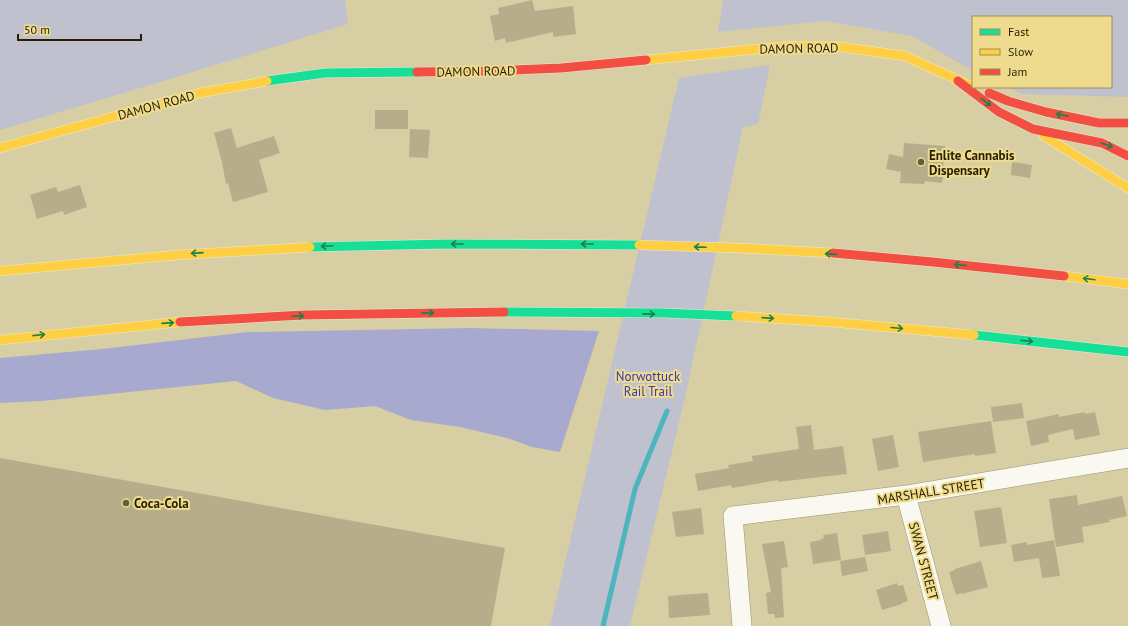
<svg xmlns="http://www.w3.org/2000/svg" width="1128" height="626" font-family="'PT Sans',sans-serif">
	<style>
		.green { fill: #bfc1ce }
		.forest { fill: #a7aace }
		.lines { fill: none; stroke-linecap: round; stroke-linejoin: round }
		.stream { stroke: #4db6bd; stroke-width: 5 }
		.building { fill: #b6ae8b }
		.street-casing { stroke: #9b9370; stroke-width: 20 }
		.fast-casing { stroke: #ede9d6; stroke-width: 10 }
		.slow-casing { stroke: #ede9d6; stroke-width: 10 }
		.jam-casing { stroke: #ede9d6; stroke-width: 10 }
		.street { stroke: #f9f8f1; stroke-width: 19 }
		.fast { stroke: #16e098; stroke-width: 9 }
		.slow { stroke: #ffcf43; stroke-width: 9 }
		.jam { stroke: #f24e42; stroke-width: 9 }
		.oneway { stroke: #1e804c }
		.poi-dot { fill: #655c39; stroke: #eedb8d; stroke-width: 1.5 }
		.labels { text-anchor: middle; stroke-width: 4; stroke-linejoin: round; paint-order: stroke }
		.street-label { font-size: 13px; fill: #271f00; stroke: #eedb8d }
		.poi-label { font-size: 13px; font-weight: bold; fill: #271f00; stroke: #eedb8d; text-anchor: start }
		.park-label { font-size: 13px; fill: #3938ac; stroke: #eedb8d }
	</style>
	<rect width="100%" height="100%" fill="#d8cea3"/>
	<path class="green" d="M0,0h345l3,24 -175,54 -173,52z
		M723,0h405v97l-106,-3 -15,-7h104v-70h-138v54l-61,-35 -87,-15 -107,11z
		M770,65l-12,59 -15,3 -57,266 -56,233h-80l129,-548z"/>
	<path class="forest" d="M471,328l128,3 -39,121 -28,-5 -25,-9 -47,-11 -49,-7 -36,-14 -50,4 -52,-12 -37,-17 -194,20 -42,2v-45l102,-9 146,-17z"/>
	<g class="lines">
		<path class="stream" d="M603,626l32,-137 32,-78"/>
	</g>
	<path class="building" d="M532,0l3,11 38,-5 3,28 -23,3v-5l-47,11 -1,-5 -10,3 -5,-25 9,-2 -1,-6z
		M375,110h33v19h-33z
		M231,128l6,20 37,-12 6,17 -21,7 9,32 -35,10 -5,-19 -2,1 -4,-22 -8,-29z
		M410,129l20,1 -2,28 -19,-1z
		M904,143l41,3 -3,37 -17,-2 -1,3 -24,-1 1,-11 -15,-3 3,-15 14,3z
		M1012,162l20,3 -2,13 -19,-3z
		M80,185l7,22 -23,8 -1,-4 -26,8 -7,-24 26,-8 2,5z
		M1022,403l2,15 -31,4 -2,-15z
		M1085,412v2l10,-2 5,23 -25,5 -2,-11 -25,6 1,7 -18,4 -5,-25 33,-7v3z
		M991,421l5,32 -21,3v-2l-52,8 -5,-30z
		M811,425l3,25 29,-4 4,28 -69,8v-2l-46,8 -1,-3 -33,6 -3,-17 34,-6 -1,-3 25,-4 -1,-5 47,-7 -3,-22z
		M893,435l6,32 -21,4 -6,-32z
		M0,458l505,90 -14,78h-491z
		M1077,495l1,10 44,-9 5,20 -18,4 1,2 -28,5 2,15 -28,5 -7,-48z
		M1001,507l6,36 -27,4 -6,-36z
		M701,508l3,26 -28,3 -4,-25z
		M888,531l3,20 -26,4 -3,-20z
		M837,533l4,27 -28,4 -3,-22 11,-2v-1l3,-1 -1,-3z
		M1054,540l6,36 -18,2 -3,-20 -25,4 -3,-17 16,-3v3z
		M784,541l4,26 -7,1 3,49 -9,1 -1,-4h-6l-2,-21 5,-1 -9,-48z
		M865,557l3,14 -26,5 -2,-15z
		M981,561l7,26 -26,7v-1l-6,2 -7,-23 6,-2v-1z
		M897,583l1,3 5,-1 5,16 -6,2v1l-20,6 -6,-20z
		M708,593l2,22 -41,3 -1,-22z"/>
	<g class="lines">
		<defs>
			<path id="street" d="M906,495l35,131
				M742,626l-9,-110 173,-21 222,-37"/>
			<path id="fast" d="M267,81l58,-8 92,-1
				M310,247l136,-3 193,1
				M504,312l160,1 72,3
				M974,335l154,17"/>
			<path id="slow" d="M646,60l142,-14h46l71,10 68,31
				M1044,136l84,52
				M0,148l200,-55 67,-12
				M639,245l99,3 95,5
				M0,271l178,-16 132,-8
				M1064,276l64,8
				M736,316l95,6 143,13
				M0,340l180,-18"/>
			<path id="jam" d="M417,72l76,-1 68,-3 85,-8
				M958,81l41,31 34,17 69,14 26,13
				M989,93l19,8 38,11 53,11h29
				M833,253l100,9 131,14
				M180,322l123,-7 201,-3"/>
		</defs>
		<use href="#street" class="street-casing"/>
		<use href="#fast" class="fast-casing"/>
		<use href="#slow" class="slow-casing"/>
		<use href="#jam" class="jam-casing"/>
		<use href="#street" class="street"/>
		<use href="#fast" class="fast"/>
		<use href="#slow" class="slow"/>
		<use href="#jam" class="jam"/>
	</g>
	<defs><path id="oneway-shaft" d="M-6 0H5M1.5-3L5.5 0L1.5 3" fill="none" stroke-width="1.6" stroke-linecap="round" stroke-linejoin="round"/></defs>
	<g class="oneway">
		<use href="#oneway-shaft" transform="translate(986 102) rotate(37)"/>
		<use href="#oneway-shaft" transform="translate(1062 115) rotate(-169)"/>
		<use href="#oneway-shaft" transform="translate(1107 145) rotate(20)"/>
		<use href="#oneway-shaft" transform="translate(457 244) rotate(-180)"/>
		<use href="#oneway-shaft" transform="translate(587 244) rotate(-180)"/>
		<use href="#oneway-shaft" transform="translate(327 246) rotate(177)"/>
		<use href="#oneway-shaft" transform="translate(700 247) rotate(-178)"/>
		<use href="#oneway-shaft" transform="translate(197 253) rotate(176)"/>
		<use href="#oneway-shaft" transform="translate(831 254) rotate(-176)"/>
		<use href="#oneway-shaft" transform="translate(960 265) rotate(-174)"/>
		<use href="#oneway-shaft" transform="translate(1089 279) rotate(-173)"/>
		<use href="#oneway-shaft" transform="translate(428 313) rotate(-1)"/>
		<use href="#oneway-shaft" transform="translate(649 314) rotate(1)"/>
		<use href="#oneway-shaft" transform="translate(298 316) rotate(-2)"/>
		<use href="#oneway-shaft" transform="translate(768 318) rotate(4)"/>
		<use href="#oneway-shaft" transform="translate(168 323) rotate(-4)"/>
		<use href="#oneway-shaft" transform="translate(897 328) rotate(5)"/>
		<use href="#oneway-shaft" transform="translate(39 335) rotate(-6)"/>
		<use href="#oneway-shaft" transform="translate(1027 341) rotate(6)"/>
	</g>
	<g class="poi-dot">
		<circle cx="921" cy="162" r="4"/>
		<circle cx="126" cy="503" r="4"/>
	</g>
	<g class="labels">
		<g class="street-label">
			<text transform="translate(799 48) rotate(-1)" y="5">DAMON ROAD</text>
			<text transform="translate(476 71) rotate(-1)" y="5">DAMON ROAD</text>
			<text transform="translate(156 105) rotate(-15)" y="5">DAMON ROAD</text>
			<text transform="translate(931 491) rotate(-9)" y="5">MARSHALL STREET</text>
			<text transform="translate(924 561) rotate(75)" y="5">SWAN STREET</text>
		</g>
		<g class="poi-label">
			<text x="929" y="160">Enlite Cannabis<tspan x="929" dy="15">Dispensary</tspan></text>
			<text x="134" y="508">Coca-Cola</text>
		</g>
		<g class="park-label">
			<text x="648" y="381">Norwottuck<tspan x="648" dy="15">Rail Trail</tspan></text>
		</g>
	</g>
	<rect x="972" y="16" width="140" height="72" fill="#eedb8d" stroke="#9e9055"/>
	<rect x="980" y="29" width="20" height="6" fill="#16e098" stroke="#9e9055"/>
	<text x="1008" y="36" font-size="12" fill="#271f00">Fast</text>
	<rect x="980" y="49" width="20" height="6" fill="#ffcf43" stroke="#9e9055"/>
	<text x="1008" y="56" font-size="12" fill="#271f00">Slow</text>
	<rect x="980" y="69" width="20" height="6" fill="#f24e42" stroke="#9e9055"/>
	<text x="1008" y="76" font-size="12" fill="#271f00">Jam</text>
	<path d="M18 34v6h123v-6" fill="none" stroke="#271f00" stroke-width="2"/>
	<text x="24" y="34" font-size="12" fill="#271f00" stroke="#eedb8d" stroke-width="3" paint-order="stroke">50 m</text>
</svg>
